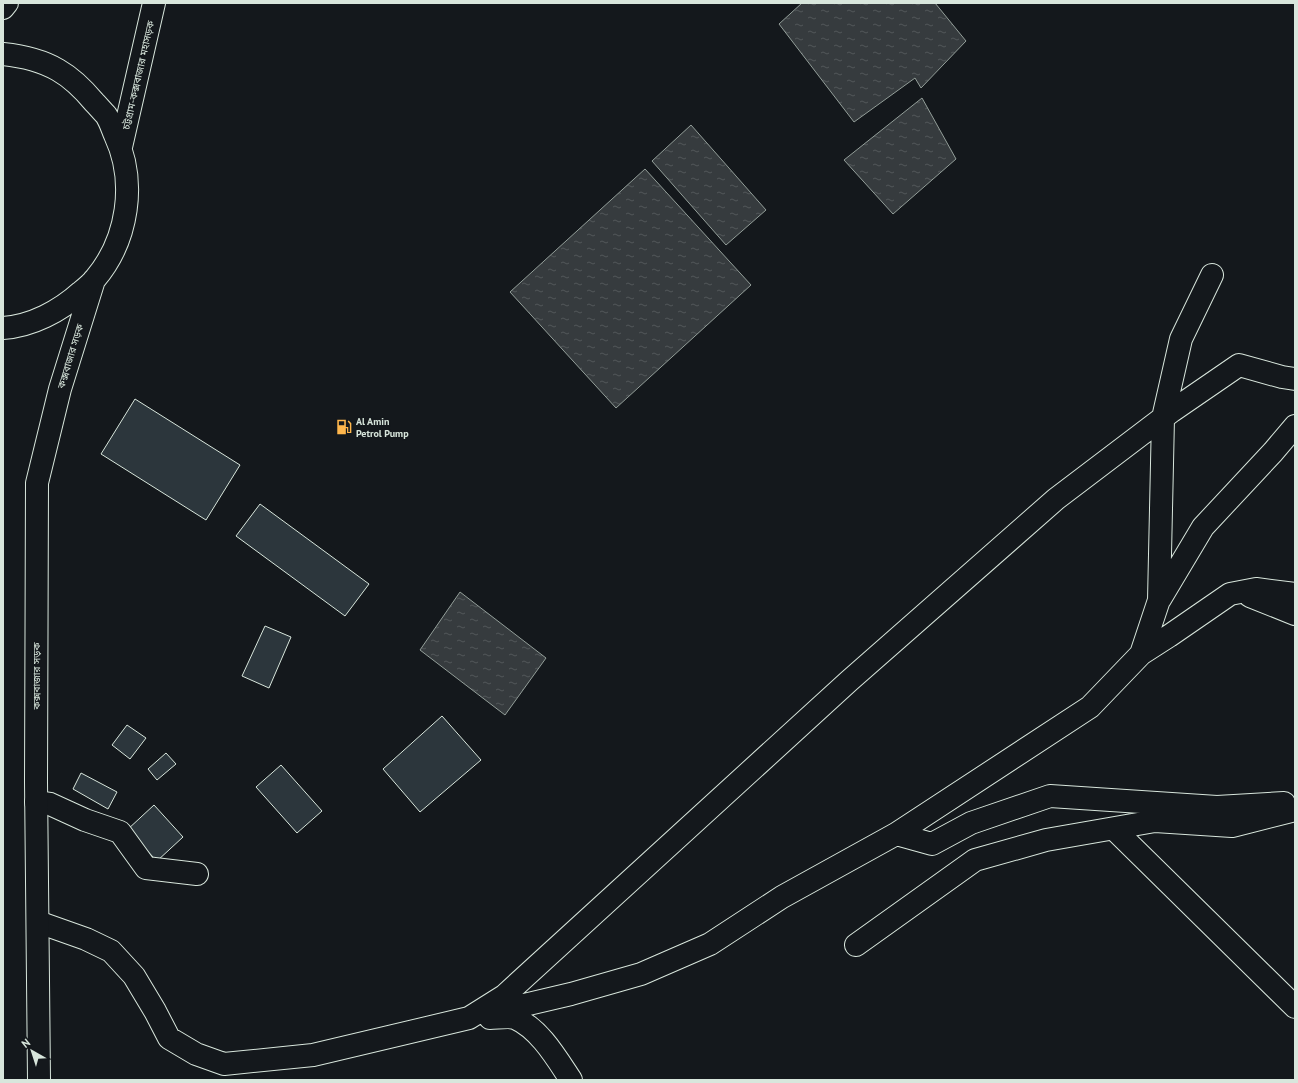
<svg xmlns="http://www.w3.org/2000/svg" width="1298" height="1083" font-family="'PT Sans','Noto Sans Bengali',sans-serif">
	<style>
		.water { fill: url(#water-ripples); stroke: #939e99 }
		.building { fill: #2c363c; stroke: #d8e6dc }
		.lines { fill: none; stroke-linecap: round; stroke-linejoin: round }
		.minor-casing { stroke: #d8e6dc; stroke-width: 24 }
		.highway-casing { stroke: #d8e6dc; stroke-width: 24 }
		.minor { stroke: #14181c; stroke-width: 22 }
		.highway { stroke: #14181c; stroke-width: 22 }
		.labels { text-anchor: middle; stroke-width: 3; stroke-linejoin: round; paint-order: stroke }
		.street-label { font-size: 10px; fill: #d8e6dc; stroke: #14181c }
		.poi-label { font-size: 10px; font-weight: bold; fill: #d8e6dc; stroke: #14181c; text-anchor: start }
	</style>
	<defs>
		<pattern id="water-ripples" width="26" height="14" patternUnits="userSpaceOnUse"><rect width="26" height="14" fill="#363b3e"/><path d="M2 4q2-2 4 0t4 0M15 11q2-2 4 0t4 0" fill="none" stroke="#525759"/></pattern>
	</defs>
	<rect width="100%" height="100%" fill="#14181c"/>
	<path class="water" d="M802,3h133l31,38 -45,47 -6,-10 -61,44 -75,-98z
		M922,98l34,61 -63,55 -49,-54z
		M691,125l75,85 -40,35 -74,-84z
		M645,169l106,116 -135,123 -106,-116z
		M460,592l86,66 -41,57 -85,-65z"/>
	<path class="building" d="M135,399l105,66 -34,55 -105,-66z
		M260,504l109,80 -24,32 -109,-80z
		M265,626l26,11 -22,51 -27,-12z
		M442,716l39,44 -61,52 -37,-43z
		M127,725l19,13 -16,21 -18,-14z
		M166,753l10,11 -19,16 -9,-11z
		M281,765l41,46 -25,22 -41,-46z
		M81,773l36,19 -9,17 -35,-20z
		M154,805l29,32 -26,24 -30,-31z"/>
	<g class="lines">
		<defs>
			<path id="minor" d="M1250,596l45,18
				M1160,599l43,-72 70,-75 22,-26
				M1141,654l28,-18 61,-42 26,-5 39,5
				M36,802l14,2 35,16 35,12 26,36 51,6
				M1114,829l181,178
				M896,834l36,10 39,-21 79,-27 167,11 67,-4
				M38,922l48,17 25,12 23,25 21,35 14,27 27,16 28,10 89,-9 156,-37 35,-22 345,-315 207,-182 116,-88 67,-46 43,12 13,2
				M856,945l119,-85 71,-20 109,-19 77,5 63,-16
				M486,1014l85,-20 70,-20 69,-30 72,-47 114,-63 194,-127 51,-53 18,-54 4,-182 18,-79 31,-64
				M490,1018c7,0 19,-2 25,0 25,11 42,41 56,62"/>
			<path id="highway" d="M3,8l4,-5
				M3,54c19,2 38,6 55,16 14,8 26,20 36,32 4,4 8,9 12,13 4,6 6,13 9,20 22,47 13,105 -20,144 -4,5 -9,9 -14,13 -21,19 -49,34 -78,36
				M121,147l33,-144
				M39,1080l-3,-298 1,-299 23,-94 34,-109"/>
		</defs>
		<use href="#minor" class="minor-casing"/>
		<use href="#highway" class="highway-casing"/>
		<use href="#minor" class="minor"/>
		<use href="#highway" class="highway"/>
	</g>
	<defs>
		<symbol id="fuel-bare" viewBox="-9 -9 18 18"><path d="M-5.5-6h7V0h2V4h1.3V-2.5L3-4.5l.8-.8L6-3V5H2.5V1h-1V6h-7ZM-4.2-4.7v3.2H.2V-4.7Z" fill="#ffb74d" stroke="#14181c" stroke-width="2.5" paint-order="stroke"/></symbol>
	</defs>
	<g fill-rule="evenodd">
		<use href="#fuel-bare" x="333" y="416" width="22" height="22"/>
	</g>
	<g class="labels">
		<g class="street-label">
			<text transform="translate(138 75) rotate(-77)" y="4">চট্টগ্রাম-কক্সবাজার মহাসড়ক</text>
			<text transform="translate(70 356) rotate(-73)" y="4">কক্সবাজার সড়ক</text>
			<text transform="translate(36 676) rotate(-90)" y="4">কক্সবাজার সড়ক</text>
		</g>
		<g class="poi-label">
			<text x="356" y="425">Al Amin<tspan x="356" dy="12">Petrol Pump</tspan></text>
		</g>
	</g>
	<rect width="1298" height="1083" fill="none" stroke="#d8e6dc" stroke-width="8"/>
	<g transform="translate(32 1051) rotate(321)" stroke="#14181c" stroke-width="3" paint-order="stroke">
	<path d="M0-3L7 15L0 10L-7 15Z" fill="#d8e6dc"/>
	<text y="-6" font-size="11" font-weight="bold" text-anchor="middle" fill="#d8e6dc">N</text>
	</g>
</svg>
